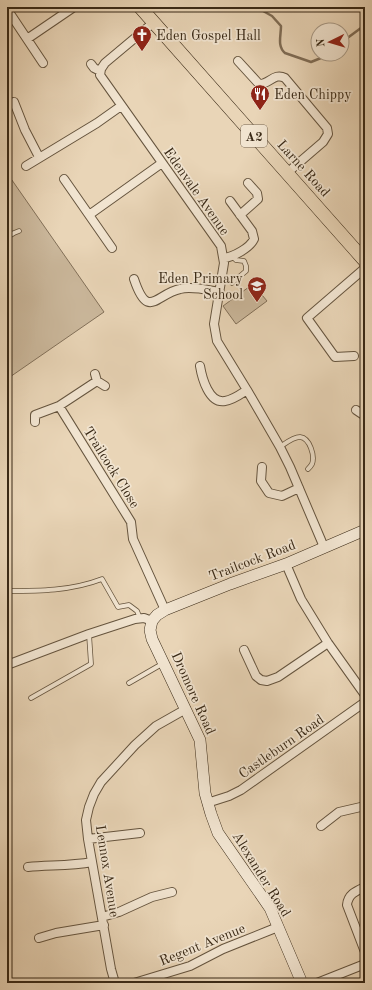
<svg xmlns="http://www.w3.org/2000/svg" width="372" height="990" font-family="'Old Standard TT',serif">
	<style>
		.green { fill: #cbb89c; stroke: #827059 }
		.lines { fill: none; stroke-linecap: round; stroke-linejoin: round }
		.stream { stroke: #7f6d56; stroke-width: 2.5 }
		.lane-casing { stroke: #65543e; stroke-width: 5.5 }
		.street-casing { stroke: #65543e; stroke-width: 10 }
		.secondary-casing { stroke: #392916; stroke-width: 12 }
		.primary-casing { stroke: #392916; stroke-width: 14 }
		.lane { stroke: #f1e4d0; stroke-width: 4 }
		.street { stroke: #f1e4d0; stroke-width: 8 }
		.secondary { stroke: #f1e4d0; stroke-width: 11 }
		.primary { stroke: #e9d5b7; stroke-width: 13 }
		.labels { text-anchor: middle; stroke-width: 3.5; stroke-linejoin: round; paint-order: stroke }
		.shield { fill: #f1e4d0; stroke: #70614e; stroke-width: 1 }
		.shield-label { font-size: 13px; font-weight: bold; fill: #392916 }
		.poi-label { font-size: 14px; fill: #392916; stroke: #f1e4d0; text-anchor: start }
		.street-label { font-size: 14px; fill: #392916; stroke: #f1e4d0 }
	</style>
	<rect width="100%" height="100%" fill="#e9d5b7"/>
	<filter id="stains"><feTurbulence type="fractalNoise" baseFrequency=".005" numOctaves="4"/><feColorMatrix values="0 0 0 0 .2 0 0 0 0 .09 0 0 0 0 .02 0 0 0 .5 -.17"/></filter>
	<radialGradient id="worn" r=".72"><stop offset=".6" stop-color="#630" stop-opacity="0"/><stop offset="1" stop-color="#630" stop-opacity=".3"/></radialGradient>
	<path class="green" d="M7,173l97,139 -97,67z
		M253,284l14,17 -31,23 -13,-18z"/>
	<g class="lines">
		<path class="stream" d="M201,7c16,3 17,6 34,0
			M256,7l16,9 9,10c0,10 -4,20 4,27l26,9 10,-4 6,-4
			M149,9l3,-2 9,3 13,-3
			M342,42l23,-17"/>
		<defs>
			<path id="lane" d="M7,237l7,-4 5,-2
				M232,283l14,-12v-5l-2,-5 -8,-1 -3,-3
				M280,447c6,-4 13,-10 20,-10 10,1 15,19 12,27 -1,2 -2,3 -4,5
				M7,591c32,0 64,0 95,-12l16,28 11,-2 8,6 3,7
				M129,683l33,-19
				M31,698l60,-34 -2,-30"/>
			<path id="street" d="M7,9l36,54
				M154,22l-49,41 -4,6 -1,6 121,171 3,17 -10,61 3,17 30,49 33,57 10,20 34,80
				M27,39l47,-32
				M238,61l21,23c10,1 15,-12 26,-6l42,50 1,6 -5,8 -36,31
				M91,64l3,4 6,3
				M14,102l11,28 14,27
				M26,166l71,-43 24,-17
				M64,179l48,69
				M89,215l73,-52
				M240,215l18,-16 -1,-6 -9,-10
				M224,258c9,-1 26,-10 30,-19l-2,-8 -22,-30
				M134,279c14,42 22,15 46,10 12,-3 27,1 40,3
				M354,356l-19,1 -28,-39 58,-50
				M200,366c2,12 9,38 25,35 8,-1 16,-7 22,-11
				M97,381l8,5
				M59,406l38,-25 -2,-7
				M356,410l9,6
				M35,422v-7l24,-9 72,116 2,17 32,71
				M262,467l-1,14 8,12 13,3 17,-8
				M286,564l15,35 27,44 37,52
				M244,650l12,26 5,4 6,1 11,-4 50,-34
				M7,665l82,-31 46,-15 9,-1 8,3
				M207,803l22,-7 12,-6 124,-88
				M321,826l18,-14 26,-6
				M88,839l52,-6
				M28,867c22,-2 43,-1 64,-5
				M365,887c-9,4 -17,7 -18,18l18,47
				M102,917l17,-5 33,-15 20,-5
				M39,938l17,-5 48,-8
				M115,983l-4,-14 -23,-130 -2,-19 3,-13 5,-13 7,-12 34,-37 21,-19 30,-17
				M134,983l56,-17 33,-17 55,-22
				M317,983l48,-19"/>
			<path id="secondary" d="M302,983l-32,-75 -52,-75 -7,-19 -6,-21 -5,-53 -48,-101 -2,-9 2,-9 5,-6 8,-5 65,-26 56,-20 79,-34"/>
			<path id="primary" d="M140,7l225,254"/>
		</defs>
		<use href="#lane" class="lane-casing"/>
		<use href="#street" class="street-casing"/>
		<use href="#secondary" class="secondary-casing"/>
		<use href="#primary" class="primary-casing"/>
		<use href="#lane" class="lane"/>
		<use href="#street" class="street"/>
		<use href="#secondary" class="secondary"/>
		<use href="#primary" class="primary"/>
	</g>
	<defs>
		<symbol id="church-pin" viewBox="-11 -11 22 30"><path d="M0 17L-7.5 6A9.5 9.5 0 1 1 7.5 6Z" fill="#8f2418" stroke="#f1e4d0"/><path d="M-1.2-6h2.4v3.5h3.3v2.4h-3.3V6h-2.4V-.1h-3.3v-2.4h3.3Z" fill="#fff"/></symbol>
		<symbol id="restaurant-pin" viewBox="-11 -11 22 30"><path d="M0 17L-7.5 6A9.5 9.5 0 1 1 7.5 6Z" fill="#8f2418" stroke="#f1e4d0"/><path d="M-5-6h1v4h1v-4h1v4h1v-4h1v5L-1.5 .5V6h-2V.5L-5-1ZM5-6V6H3V1.5H1.5Q1.5-4 5-6Z" fill="#fff"/></symbol>
		<symbol id="school-pin" viewBox="-11 -11 22 30"><path d="M0 17L-7.5 6A9.5 9.5 0 1 1 7.5 6Z" fill="#8f2418" stroke="#f1e4d0"/><path d="M0-5L7-2L0 1L-7-2ZM-4 1L0 2.5L4 1V4Q0 6-4 4Z" fill="#fff"/></symbol>
	</defs>
	<g fill-rule="evenodd">
		<use href="#church-pin" x="131" y="24" width="22" height="30"/>
		<use href="#restaurant-pin" x="249" y="83" width="22" height="30"/>
		<use href="#school-pin" x="246" y="275" width="22" height="30"/>
	</g>
	<g class="labels">
		<rect class="shield" x="241" y="125" width="26" height="22" rx="3"/>
		<g class="shield-label">
			<text x="254" y="141">A2</text>
		</g>
		<g class="poi-label">
			<text x="156" y="40">Eden Gospel Hall</text>
			<text x="274" y="99">Eden Chippy</text>
			<text x="243" y="283" text-anchor="end">Eden Primary<tspan x="243" dy="16">School</tspan></text>
		</g>
		<g class="street-label">
			<text transform="translate(304 168) rotate(48)" y="5">Larne Road</text>
			<text transform="translate(197 191) rotate(55)" y="5">Edenvale Avenue</text>
			<text transform="translate(112 467) rotate(58)" y="5">Trailcock Close</text>
			<text transform="translate(252 560) rotate(-21)" y="5">Trailcock Road</text>
			<text transform="translate(194 693) rotate(66)" y="5">Dromore Road</text>
			<text transform="translate(281 746) rotate(-35)" y="5">Castleburn Road</text>
			<text transform="translate(108 871) rotate(81)" y="5">Lennox Avenue</text>
			<text transform="translate(262 874) rotate(58)" y="5">Alexander Road</text>
			<text transform="translate(202 944) rotate(-22)" y="5">Regent Avenue</text>
		</g>
	</g>
	<rect width="372" height="990" fill="none" stroke="#e9d5b7" stroke-width="24"/>
	<rect x="8" y="8" width="356" height="974" fill="none" stroke="#392916" stroke-width="2"/>
	<rect x="12" y="12" width="348" height="966" fill="none" stroke="#392916"/>
	<g transform="translate(330 42) rotate(265)"><circle r="19" fill="#f1e4d0" stroke="#a79986"/>
	<path d="M0-3L7 15L0 10L-7 15Z" fill="#8f2418"/>
	<text y="-6" font-size="11" font-weight="bold" text-anchor="middle" fill="#392916">N</text>
	</g>
	<rect width="100%" height="100%" filter="url(#stains)"/>
	<rect width="100%" height="100%" fill="url(#worn)"/>
</svg>
